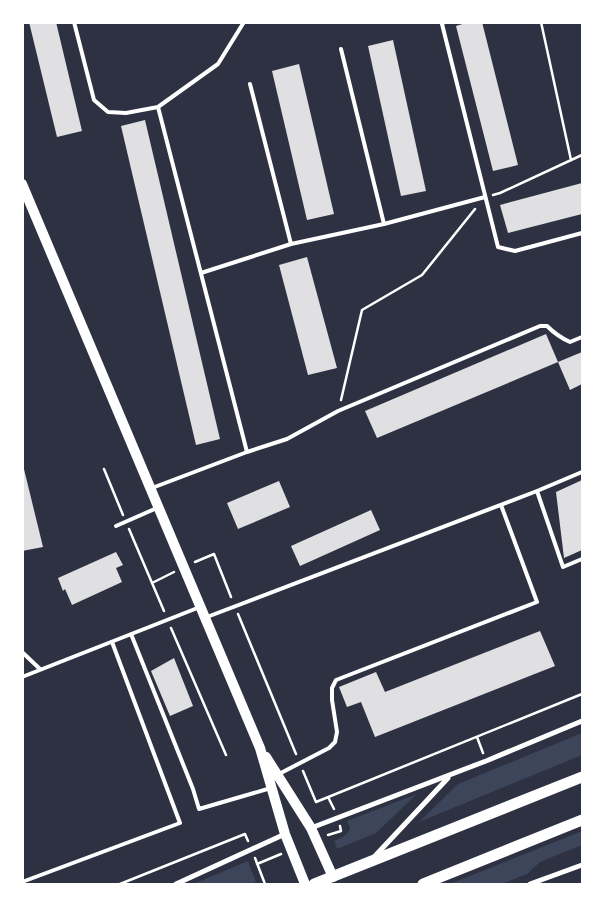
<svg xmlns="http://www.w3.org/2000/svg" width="605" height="907" font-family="'Fira Sans',sans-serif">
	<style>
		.green { fill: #3c4559 }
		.building { fill: #e0e0e3 }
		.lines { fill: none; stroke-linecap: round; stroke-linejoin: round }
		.path { stroke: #fff; stroke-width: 2.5 }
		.service { stroke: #fff; stroke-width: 4 }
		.minor { stroke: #fff; stroke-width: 5 }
		.secondary { stroke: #fff; stroke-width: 10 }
		.primary { stroke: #fff; stroke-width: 11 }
	</style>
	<rect width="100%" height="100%" fill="#2d3142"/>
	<path class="green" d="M582,733v22l-163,67 39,-38z
		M417,794l-41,39 -39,16 -3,-8c7,-3 13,-5 16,-12l-3,-8z
		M582,831v14l-42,17 -13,12 -25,10h-52z
		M248,861l8,21 -7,2h-56z"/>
	<path class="building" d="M29,22h27l26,109 -25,6z
		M469,22h13l36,143 -25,6 -37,-145z
		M393,40l33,151 -25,5 -33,-150z
		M299,64l35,150 -27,6 -35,-149z
		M145,120l75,319 -24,6 -75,-319z
		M582,183v31l-74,19 -8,-28z
		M307,257l30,111 -29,7 -29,-110z
		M546,334l12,28 24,-10v32l-12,6 -12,-28 -181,76 -12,-27z
		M23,465l20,82 -21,4v-85z
		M582,480v70l-18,8 -8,-66z
		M279,481l11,26 -52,22 -11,-26z
		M371,510l9,20 -80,36 -9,-20z
		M116,552l7,13 -7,3 6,14 -50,23 -7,-16 -2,2 -5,-13z
		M540,631l15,35 -180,71 -14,-35 -14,5 -8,-20 37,-15 9,20z
		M174,658l19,48 -23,10 -19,-45z"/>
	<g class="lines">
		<path class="path" d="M541,22l30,138
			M493,195l7,-2 82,-38
			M341,400l21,-90 60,-35 53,-66
			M104,469l19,46
			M129,529l35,82
			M195,562l19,-8 17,43
			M152,583l22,-11
			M238,614l58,140
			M171,628l55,127
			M477,737l6,16
			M303,771l13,31 266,-108
			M328,797l6,12
			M328,835l13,-4 -1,-5
			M255,858l10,26
			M257,864l24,-10
			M120,884l125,-50 3,7"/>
		<path class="service" d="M74,22l20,78 14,12 18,1 32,-6 60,-43 26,-42
			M444,22l-2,2 56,223 17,4 67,-18
			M341,49l43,175
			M250,84l41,160
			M158,107l89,345
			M201,273l90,-29 93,-20 101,-27
			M582,472l-45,19 26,76 19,-8
			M152,488l95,-36 40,-13 51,-28 202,-85h7c7,7 14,12 23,16l12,-5
			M116,526l41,-18
			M207,617l330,-126
			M131,634l62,155 6,20 72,-21
			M22,652l18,17
			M22,677l178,-70
			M277,775l52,-27 6,-6 2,-10 -5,-32v-12l4,-8 201,-78 -36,-97
			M22,882l158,-59 -68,-181"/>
		<path class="minor" d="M311,828l175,-67 96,-40
			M375,856l73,-78
			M176,884l109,-50
			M530,884l52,-19"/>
		<path class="secondary" d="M22,184l238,564 25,86 20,50
			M266,757l45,71 22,49"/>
		<path class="primary" d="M314,884l268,-107
			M423,884l159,-64"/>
	</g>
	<rect width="605" height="907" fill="none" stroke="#ffffff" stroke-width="48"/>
</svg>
